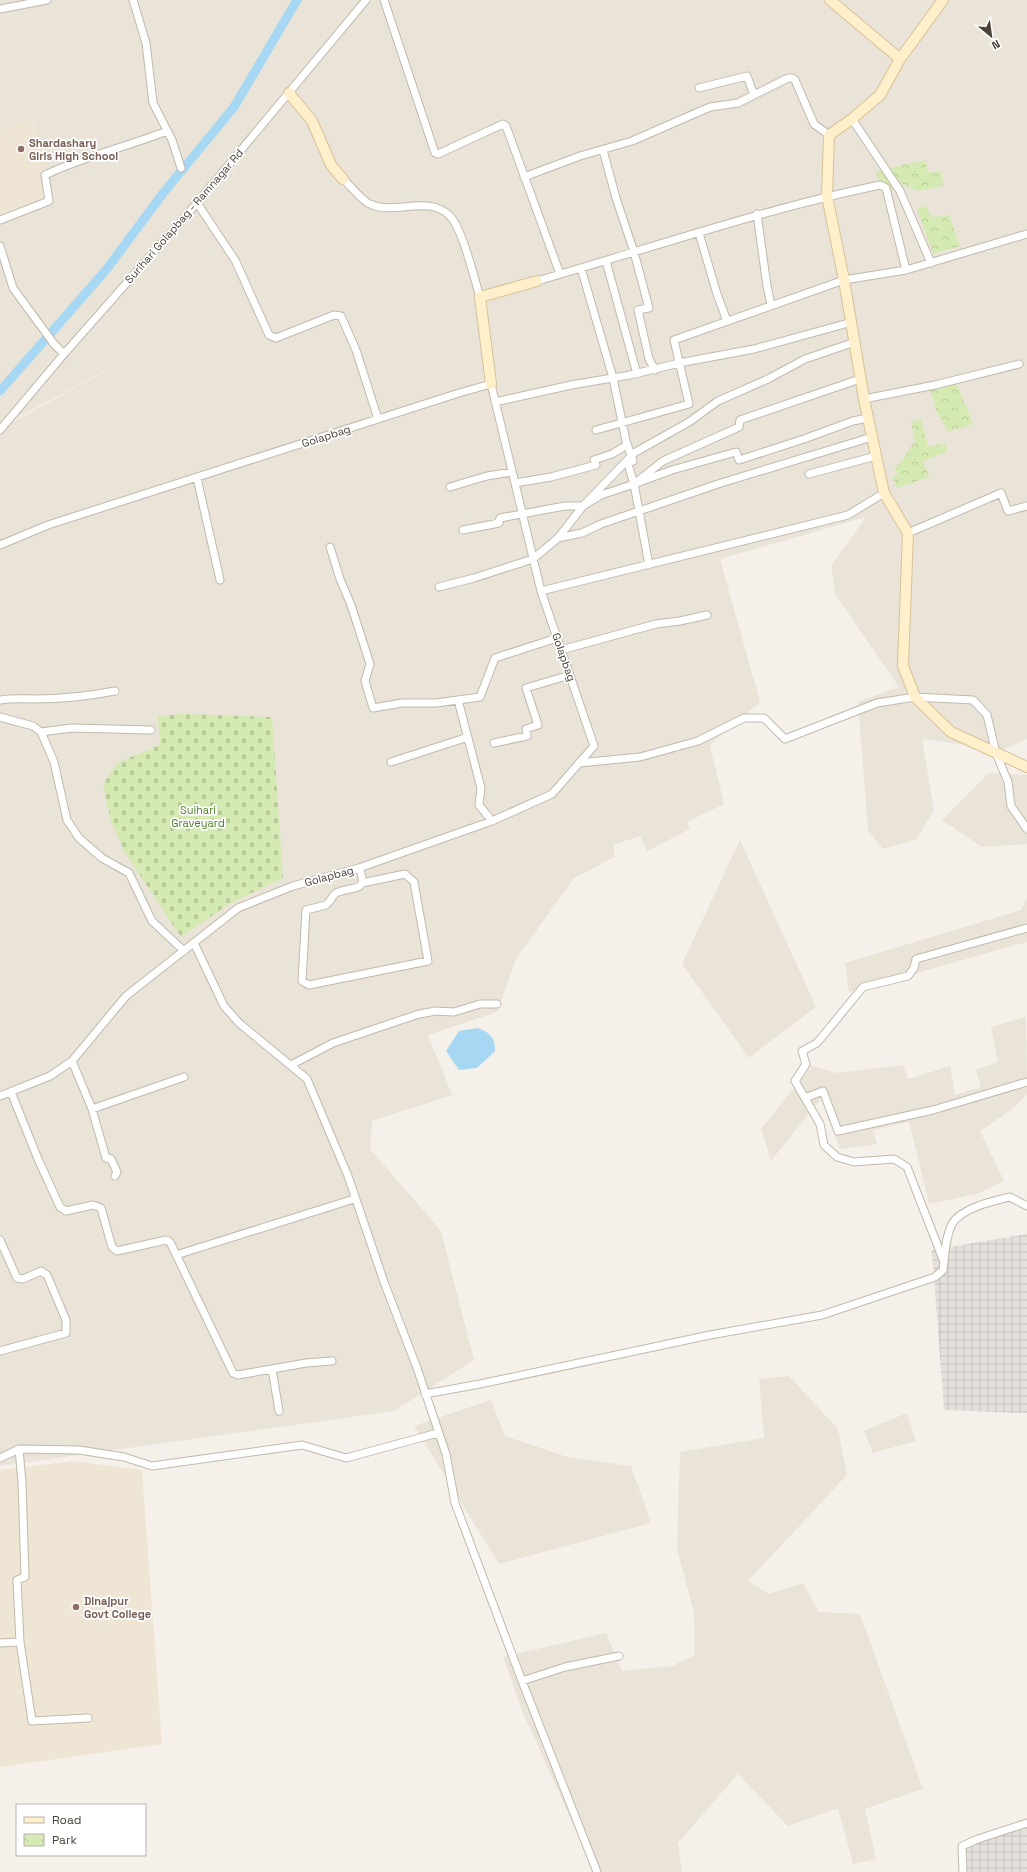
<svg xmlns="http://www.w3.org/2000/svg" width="1027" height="1872" font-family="'Space Grotesk',sans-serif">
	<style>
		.residential { fill: #e9e3d8 }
		.industrial { fill: url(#industrial-grid) }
		.education { fill: #efe5d4 }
		.cemetery { fill: url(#cemetery-stones) }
		.park { fill: url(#park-crowns) }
		.water { fill: #a6d8f3 }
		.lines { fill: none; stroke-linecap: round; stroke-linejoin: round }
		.canal { stroke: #a6d8f3; stroke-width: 9 }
		.street-casing { stroke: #c1b9ac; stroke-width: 9 }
		.secondary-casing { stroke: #d6c299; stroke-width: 12 }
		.street { stroke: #fff; stroke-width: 7 }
		.secondary { stroke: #ffefcb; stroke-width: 10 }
		.education-dot { fill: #8d6e63; stroke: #fff; stroke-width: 1.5 }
		.labels { text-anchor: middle; stroke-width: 3.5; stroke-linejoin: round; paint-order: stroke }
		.education-label { font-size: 11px; font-weight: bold; fill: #785e54; stroke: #fff; text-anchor: start }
		.street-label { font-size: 11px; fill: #4a4238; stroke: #fff }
		.park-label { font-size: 11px; fill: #4e7e28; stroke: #fff }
	</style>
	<defs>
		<pattern id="industrial-grid" width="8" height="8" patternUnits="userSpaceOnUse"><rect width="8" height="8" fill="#e5e0db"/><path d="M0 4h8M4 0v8" fill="none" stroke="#c6c1bd"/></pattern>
		<pattern id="cemetery-stones" width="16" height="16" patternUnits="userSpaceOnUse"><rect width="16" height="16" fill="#d5eab2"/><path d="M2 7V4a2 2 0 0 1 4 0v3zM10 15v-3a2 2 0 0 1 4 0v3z" fill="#b8ca9a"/></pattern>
		<pattern id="park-crowns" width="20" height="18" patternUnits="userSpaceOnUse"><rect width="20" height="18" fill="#d5eab2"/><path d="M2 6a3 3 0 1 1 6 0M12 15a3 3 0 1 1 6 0" fill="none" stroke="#b8ca9a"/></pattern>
	</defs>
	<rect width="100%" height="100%" fill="#f5f1ea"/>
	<path class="residential" d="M0,0h1027v739l-24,11 -81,-11 12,71 -18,30 -33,9 -15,-19 -10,-128 41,-15 -64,-93 -4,-28 35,-49 -146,42 40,143 -50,43 14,59 -37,18 3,7 -43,22 -7,-15 -27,9 2,12 -41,21 -58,81 -19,53 -69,23 24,60 -80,26 -2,28 71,82 33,129 -80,51 -394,55v-1037l142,-78 -142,76z
		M989,773l38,2v69l-45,3 -40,-27z
		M740,840l76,167 -67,51 -67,-94z
		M1027,898v44l-178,50 -4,-29 176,-53z
		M1026,1017l1,77 -12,13 -35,24 24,50 -27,13 -48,10 -20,-82 -36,8 4,14 -37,5 -19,-50 -50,62 -10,-32 51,-63 26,7 65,-8 5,14 42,-13 5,29 26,-8 -5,-17 22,-8 -7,-35z
		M789,1376l49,53 9,46 -99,106 21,13 34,-11 16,29 41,2 63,175 -58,20 11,50 -23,5 -15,-56 -50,18 -50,-52 -60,69 4,29h-87l-72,-159 -20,-56 103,-24 16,38 50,-5 23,-11 -1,-42 -17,-64 3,-97 84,-14 -5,-59z
		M491,1400l14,36 62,21 64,9 20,57 -152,41 -85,-138z
		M907,1413l9,28 -43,12 -9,-22z"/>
	<path class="industrial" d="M1027,1234v179l-83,-3 -12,-160z
		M1027,1827v45h-59l-4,-12 3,-13z"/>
	<path class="education" d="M33,117l15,51 -9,6 5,22 -44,19v-84z
		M73,1461l69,9 20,274 -162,23v-297z"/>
	<path class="cemetery" d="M185,714l87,3 11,161 -54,26 -48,33 -57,-86 -13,-30 -8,-36 14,-22 43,-18 -2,-29z"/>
	<path class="park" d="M926,160l1,12h15l1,14 -25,5 -18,-8 -8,6 -12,-4 -4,-14z
		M926,206l6,11 17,-2 11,31 -27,8 -16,-45z
		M957,384l16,40 -25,8 -12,-22 -6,-21z
		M921,419l7,28 17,-4 2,9 -24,9 6,16 -32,11 -5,-11 6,-2 -4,-7 10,-10 6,-11 5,-5 -4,-20z"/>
	<path class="water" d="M478,1028c12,5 17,9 17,23l-18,17 -18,2 -13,-19 13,-20z"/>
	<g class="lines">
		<path class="canal" d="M0,391l106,-121 58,-78 70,-85 63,-107"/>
		<defs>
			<path id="street" d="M133,0l13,43 7,60 19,37 9,28
				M384,0l51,153 3,1 65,-30 3,2 54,148
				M0,9l47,-9
				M699,88l48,-12 7,19
				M852,119l48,72 31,72
				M603,150l13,48 18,54 15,56 -11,2 11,49 6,11
				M524,177l56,-21 52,-15 78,-34 28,-4 50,-25h4l3,2 19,44 15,11
				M343,179c7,6 19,22 27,25 25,12 58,-10 80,12 13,14 24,62 30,81
				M197,203l38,57 34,75 7,3 58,-23 7,1 15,34 22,69
				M757,214l10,72 4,19
				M0,220l49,-19 -4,-26c39,-19 82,-28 122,-44
				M699,233l18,61 10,27
				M0,246l13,42 41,56 10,10
				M606,261l31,113
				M581,268l32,110 13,63 7,20 -4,1 -1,2 6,20
				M537,281c114,-33 227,-72 343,-96l6,3 20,82 121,-36
				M864,399l71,-14 84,-21
				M495,402l76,-17 59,-10 49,-12 75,-14 98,-27
				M0,430l64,-76 133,-151 169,-203
				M596,430l93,-26 -15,-64 170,-60 62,-10
				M809,474l67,-18
				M197,478l23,102
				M515,483l36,-6 45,-12 -2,-5 18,-6 15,-9
				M450,487l37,-11 25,-4
				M463,530l36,-7 1,-5 65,-12h18l18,-11 33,-11 29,-23 76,-34 1,-7 120,-41
				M908,533l93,-40 7,18 19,-5
				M558,538l24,-5 19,-9 120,-41 151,-46
				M0,545l48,-20 411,-132 32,-9 50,207 53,155 -42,48 -60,27 -133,47 -66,18 -55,22 -112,88 -54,65 -22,15 -50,20
				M330,547l10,32 11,26 19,59 -5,17 8,27 29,-5h34l44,-6 15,-39 62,-20
				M649,565l-15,-81 38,-14 64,-18 3,8 65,-21 49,-18 15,-3
				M439,587l35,-9 59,-19 25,-21 25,-32 51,-53 55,-31 29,-21 50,-22 37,-20 50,-17
				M541,591l307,-76 36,-22
				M561,650l95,-26 24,-3 27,-6
				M0,700c12,-2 22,-1 34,-1 27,0 55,-3 81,-8
				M458,700l23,88 -2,17 13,16
				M0,717l33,9 8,6 13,30 13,58 12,18 23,20 27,15 23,48 32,30
				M41,732l31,-4 79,2
				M494,743l33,-7 -1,-7 12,-4 -12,-37 44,-13
				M391,762l77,-25
				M579,763l61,-6 58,-16 46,-23h20l21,21 92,-36 38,-6 58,3 14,15 9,38 12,29 3,24 16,23
				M359,868c11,26 -8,17 -23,25 -4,3 -6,9 -10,12l-20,5 -4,71 7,4 119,-24 -14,-79 -9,-8 -43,9
				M194,943l30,63 15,17 68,56 41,97 36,106 33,86 29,86 9,49 67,178 75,191
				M72,1061l20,48 92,-32
				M291,1065l42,-22 86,-29 17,-3 18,1 26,-8h17
				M11,1092l27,67 22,48 6,4 27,-6 8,3 11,39 5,4 49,-11 4,2 63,131 5,2 34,-6 7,42
				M805,1098l18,-7 15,40 95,-21 94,-28
				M92,1109l14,49 5,1 6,13 -2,4
				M0,1240l17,38 6,1 18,-8 6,4 19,45v13l-66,18
				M176,1255l178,-56
				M944,1262l-37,-95 -13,-8 -40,3 -17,-5 -13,-12 -4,-21 -25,-43 11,-17 -4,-13 15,-8 46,-56 45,-11 6,-8 2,-9 111,-31
				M272,1369l34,-6 26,-2
				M425,1394l55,-10 230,-49 112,-20 113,-38 8,-7c2,-15 2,-32 9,-46 9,-16 41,-23 58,-27l17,9
				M0,1458l19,-9 60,1 45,7 28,9 150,-21 44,13 92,-25
				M20,1642l12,79 56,-3
				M0,1643l20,-1 -3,-62 8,-3 -3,-95 -3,-33
				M522,1681l43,-14 54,-11
				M963,1872l-1,-26 16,-7 49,-16"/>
			<path id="secondary" d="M830,0l70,59 -20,36 -28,24 -23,16 -2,61 17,84 20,119 20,94 24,40 -5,133 12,31 36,35 76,35
				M900,59l43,-59
				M289,93l23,28 19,44 12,14
				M491,384l-11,-87 57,-16"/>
		</defs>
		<use href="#street" class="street-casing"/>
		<use href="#secondary" class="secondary-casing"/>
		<use href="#street" class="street"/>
		<use href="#secondary" class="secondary"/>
	</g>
	<g class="education-dot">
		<circle cx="21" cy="149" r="4"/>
		<circle cx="76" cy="1607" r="4"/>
	</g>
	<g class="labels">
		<g class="education-label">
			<text x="29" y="147">Shardashary<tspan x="29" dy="13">Girls High School</tspan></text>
			<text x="84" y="1605">Dinajpur<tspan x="84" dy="13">Govt College</tspan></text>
		</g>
		<g class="street-label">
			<text transform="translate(184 216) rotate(-49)" y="4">Surihari Golapbag - Ramnagar Rd</text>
			<text transform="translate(326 436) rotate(-18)" y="4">Golapbag</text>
			<text transform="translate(564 657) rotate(71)" y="4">Golapbag</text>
			<text transform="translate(329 876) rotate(-15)" y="4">Golapbag</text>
		</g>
		<g class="park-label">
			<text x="198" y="814">Suihari<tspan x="198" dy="13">Graveyard</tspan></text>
		</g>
	</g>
	<rect x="16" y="1804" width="130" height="52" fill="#ffffff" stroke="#b7b3af"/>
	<rect x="24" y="1817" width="20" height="6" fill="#ffefcb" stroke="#b7b3af"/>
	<text x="52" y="1824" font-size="12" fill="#4a4238">Road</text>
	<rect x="24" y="1834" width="20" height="12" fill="url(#park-crowns)" stroke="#b7b3af"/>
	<text x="52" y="1844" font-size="12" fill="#4a4238">Park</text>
	<g transform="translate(991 36) rotate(151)" stroke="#ffffff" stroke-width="3" paint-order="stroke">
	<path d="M0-3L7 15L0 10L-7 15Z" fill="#4a4238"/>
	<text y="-6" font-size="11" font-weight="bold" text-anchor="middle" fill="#4a4238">N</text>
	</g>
</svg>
